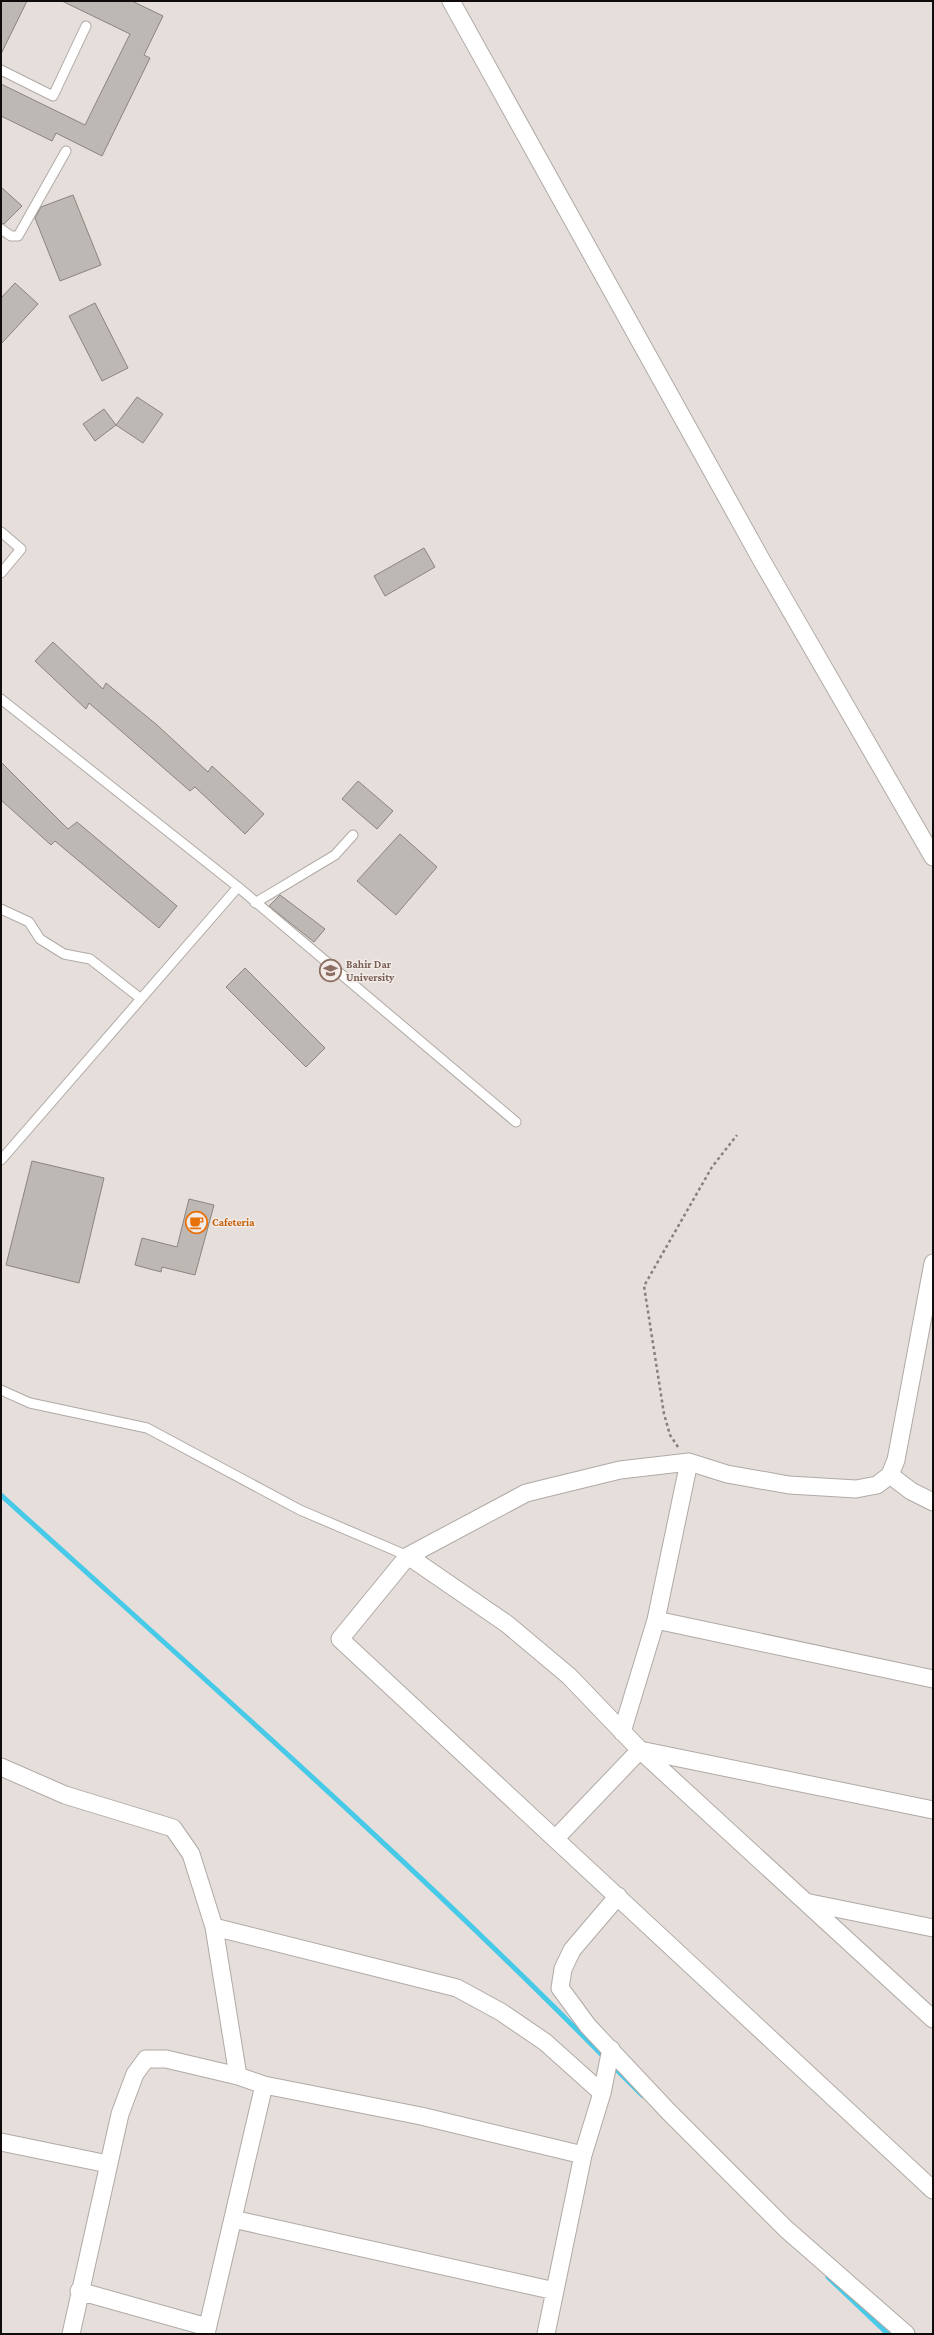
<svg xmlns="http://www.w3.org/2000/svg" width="934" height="2335" font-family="'Crimson Pro',serif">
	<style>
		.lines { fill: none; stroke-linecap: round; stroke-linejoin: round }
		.stream { stroke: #47c9e8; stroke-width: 5 }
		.building { fill: #bdb8b3; stroke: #89847f }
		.lane-casing { stroke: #b0aaa6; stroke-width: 11 }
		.street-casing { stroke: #b0aaa6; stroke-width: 19 }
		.path { stroke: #86817f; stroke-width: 2.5; stroke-dasharray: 3 3; stroke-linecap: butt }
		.lane { stroke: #fff; stroke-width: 9 }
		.street { stroke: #fff; stroke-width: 17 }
		.labels { text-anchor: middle; stroke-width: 3; stroke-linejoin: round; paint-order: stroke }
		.education-label { font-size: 11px; font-weight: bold; fill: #785e54; stroke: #f2ebe8; text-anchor: start }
		.food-label { font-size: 11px; font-weight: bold; fill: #c56008; stroke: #f2ebe8; text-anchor: start }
	</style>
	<rect width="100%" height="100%" fill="#e5deda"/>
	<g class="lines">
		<path class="stream" d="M1,1495c204,185 411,367 604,563
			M611,2064l31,31
			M828,2277l60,57"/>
	</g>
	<path class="building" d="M1,1h26l-26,53z
		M62,1h70l31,15 -19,39 6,3 -48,98 -46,-23 -4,8 -51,-25v-32l84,41 45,-91z
		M1,187l21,19 -18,18 -3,-1z
		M73,195l28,70 -41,16 -25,-63 6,-11z
		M15,283l23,21 -37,40v-46z
		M95,303l33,65 -26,13 -33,-65z
		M137,397l26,17 -20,29 -27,-18z
		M104,409l12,16 -21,16 -12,-17z
		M424,548l11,19 -50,29 -11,-20z
		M53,642l50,47 3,-6 51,42 51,47 4,-6 52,48 -19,20 -50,-47 -5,4 -101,-88 -3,6 -51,-48z
		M1,762l67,67 9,-7 100,84 -18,22 -104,-87 -4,4 -50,-45z
		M358,781l35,30 -16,18 -35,-30z
		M400,834l37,33 -41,48 -39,-34z
		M280,895l45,34 -11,13 -45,-36z
		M245,968l80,80 -19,19 -80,-80z
		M32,1161l72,17 -25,105 -73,-18z
		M189,1199l25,6 -19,70 -33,-8 -1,5 -26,-7 7,-27 35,9z"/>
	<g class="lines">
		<defs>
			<path id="lane" d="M1,70l52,26 33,-70
				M1,229l10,7h7l48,-85
				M1,532l20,17 -20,24
				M1,699l237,188 278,235
				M255,903l80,-48 18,-20
				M1,909l28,13 11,17 24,15 26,5 50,39
				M1,1160l237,-273
				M1,1390l29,13 117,25 153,82 108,46"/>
			<path id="street" d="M451,1l311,560 171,296
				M933,1263l-37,197 -6,15 -13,10 -21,4 -67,-4 -62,-11 -38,-12 -69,8 -94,23 -118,63 -68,83 593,551
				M890,1475l21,16 22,11
				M408,1556l99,68 62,52 71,74 293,269
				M656,1620l277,59
				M622,1732l34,-112 33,-158
				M1,1767l64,28 108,33 18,26 23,73 24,149
				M556,1838l84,-88 293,60
				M618,1896l-46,54 -9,19 -3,19 28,38 80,85 118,118 120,105
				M810,1903l123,25
				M214,1927l243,61 44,24 44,30 57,51 -19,62 -37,179
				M602,2093l9,-44
				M1,2142l107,22
				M233,2219l322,72
				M79,2291l128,36
				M71,2334l49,-220 15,-40 11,-15h20l72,17 26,9 157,31 162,39
				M206,2334l58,-249"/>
		</defs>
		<use href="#lane" class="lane-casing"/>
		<use href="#street" class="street-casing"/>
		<path class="path" d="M678,1447l-8,-12 -6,-21 -20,-128 68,-119 25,-32"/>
		<use href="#lane" class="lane"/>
		<use href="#street" class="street"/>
	</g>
	<defs>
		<symbol id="university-ring" viewBox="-11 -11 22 22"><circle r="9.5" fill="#f2ebe8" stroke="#8d6e63" stroke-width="1.5"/><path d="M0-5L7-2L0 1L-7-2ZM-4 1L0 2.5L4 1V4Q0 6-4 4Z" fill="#8d6e63"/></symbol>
		<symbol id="cafe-ring" viewBox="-11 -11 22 22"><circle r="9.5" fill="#f2ebe8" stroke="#e8710a" stroke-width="1.5"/><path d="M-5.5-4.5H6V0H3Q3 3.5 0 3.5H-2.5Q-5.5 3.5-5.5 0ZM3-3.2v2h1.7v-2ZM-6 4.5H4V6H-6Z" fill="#e8710a"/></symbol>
	</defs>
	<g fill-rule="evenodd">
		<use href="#university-ring" x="318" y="958" width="25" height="25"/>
		<use href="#cafe-ring" x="184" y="1210" width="25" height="25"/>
	</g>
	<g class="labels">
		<g class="education-label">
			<text x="346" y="968">Bahir Dar<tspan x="346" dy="13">University</tspan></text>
		</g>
		<g class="food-label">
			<text x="212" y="1226">Cafeteria</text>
		</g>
	</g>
	<rect width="934" height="2335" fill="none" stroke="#0f0c0b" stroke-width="4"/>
</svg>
